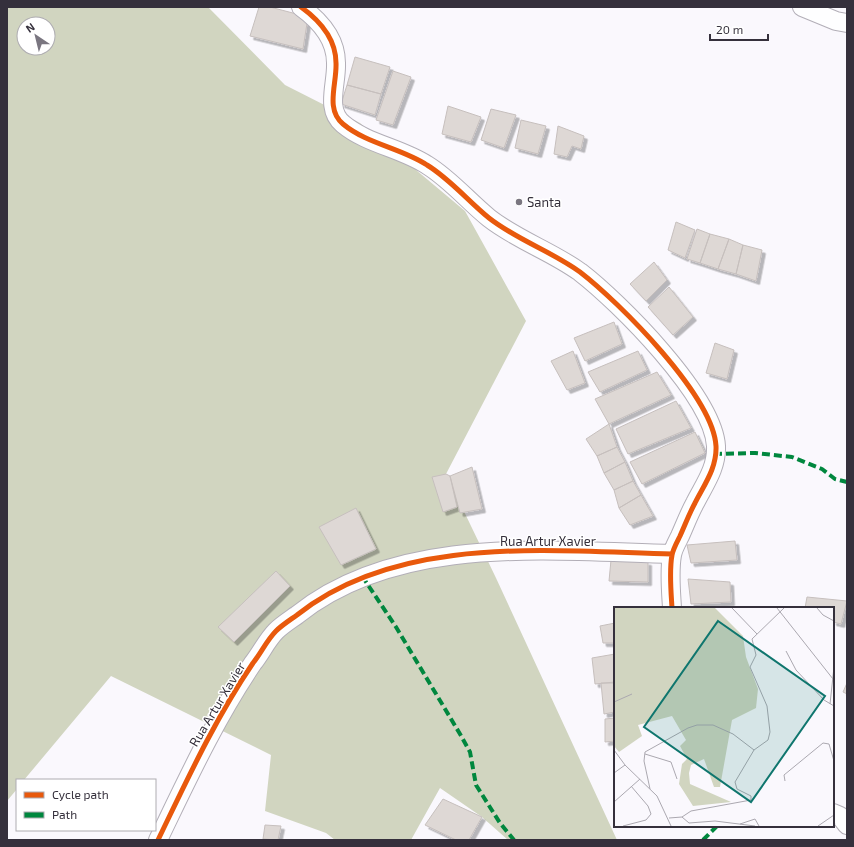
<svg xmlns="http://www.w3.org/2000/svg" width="854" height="847" font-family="'Exo 2',sans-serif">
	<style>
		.forest { fill: #d1d5c0; fill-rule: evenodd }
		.building { fill: #ded8d5; stroke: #c6bfbd; filter: url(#shadow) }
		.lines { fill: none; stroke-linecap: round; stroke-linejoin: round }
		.street-casing { stroke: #b2aeb7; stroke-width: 20 }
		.street { stroke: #fefeff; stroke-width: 18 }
		.quiet { stroke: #00873e; stroke-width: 4; stroke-dasharray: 8 4; stroke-linecap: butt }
		.cycleway-casing { stroke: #fff; stroke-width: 8 }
		.cycleway { stroke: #e8590c; stroke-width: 5 }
		.poi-dot { fill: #7a7680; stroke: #fff; stroke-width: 1.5 }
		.labels { text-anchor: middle; stroke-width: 3; stroke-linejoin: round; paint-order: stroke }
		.poi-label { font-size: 13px; fill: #35303c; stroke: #fff; text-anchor: start }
		.street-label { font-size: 13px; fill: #35303c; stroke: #fff }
		.inset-road { fill: none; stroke: #aba8b0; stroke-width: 1 }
		.view { fill: #0f766e; fill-opacity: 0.15; stroke: #0f766e; stroke-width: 2 }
		.inset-edge { fill: none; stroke: #35303c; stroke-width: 2 }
	</style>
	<defs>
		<filter id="shadow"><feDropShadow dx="3.5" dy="3.5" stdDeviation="0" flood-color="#0004"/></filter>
	</defs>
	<rect width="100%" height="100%" fill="#faf8fd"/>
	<path class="forest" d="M7,7h201l77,78 75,38 105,88 61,110 -80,153 50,104 121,262h-109l-26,-23 -42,-29 -29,52h-76l-9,-7 -61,-22 6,-56 -160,-79 -87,104h-7v9l-10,12zM24,24h24v24h-24z"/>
	<path class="building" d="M259,7h11l38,10 -5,32 -53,-13z
		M355,57l35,10 -9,27 -34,-9z
		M393,71l18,6 -18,48 -17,-5z
		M347,85l34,9 -6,21 -34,-11z
		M448,106l33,11 -10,25 -29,-8z
		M491,109l25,6 -12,33 -23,-8z
		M521,120l25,6 -8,28 -23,-6z
		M558,126l26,10 -3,13 -9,-3 -5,11 -13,-3z
		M676,222l19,8 -10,28 -17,-8z
		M697,229l13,5 -10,29 -13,-4z
		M710,234l19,5 -11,30 -18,-6z
		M729,239l14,6 -7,29 -18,-5z
		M743,245l19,5 -6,31 -20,-7z
		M654,262l13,18 -21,21 -16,-17z
		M669,287l24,30 -20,18 -25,-28z
		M614,322l8,22 -37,17 -11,-23z
		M715,343l19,7 -7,29 -21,-6z
		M573,351l12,32 -18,7 -16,-29z
		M638,351l9,19 -47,22 -12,-20z
		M657,372l14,23 -62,29 -14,-25z
		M676,401l15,27 -63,26 -12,-25z
		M609,424l8,23 -20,9 -11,-17z
		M695,432l10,21 -63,31 -12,-22z
		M617,447l8,15 -21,11 -7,-17z
		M625,462l8,19 -19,9 -10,-17z
		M472,467l10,42 -22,4 -10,-37z
		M446,474l4,2 7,31 -14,5 -11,-35z
		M633,481l8,14 -22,13 -5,-18z
		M641,495l12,21 -23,9 -11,-17z
		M356,508l20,41 -35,16 -22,-38z
		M735,541l2,19 -46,3 -4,-18z
		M611,560l37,2v20l-39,-1z
		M276,571l14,15 -56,56 -16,-15z
		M688,579l42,3 1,20 -40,2z
		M807,597l40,4 -6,23 -8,-2v-14h-28z
		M615,623v20h-12l-3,-17z
		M615,654v28l-20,2 -3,-26z
		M601,683h14v29l-11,2z
		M847,683v11l-4,-2z
		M615,718v23l-10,1v-23z
		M443,799l39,18 -13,23h-13l-31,-15z
		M265,825l16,1 -3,14 -15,-1z"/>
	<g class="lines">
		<defs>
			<path id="street" d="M301,7c18,13 35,32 35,56 1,21 -11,46 7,61 24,20 58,24 84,41 23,14 41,36 62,53 28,22 62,33 91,54 39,30 133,124 136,174 1,22 -12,39 -21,57 -6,11 -10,22 -15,33 -3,6 -7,13 -8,19 -3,16 -1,36 0,53
				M802,7l34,14 11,2
				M833,813l7,3 7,9
				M158,840c29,-60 57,-121 95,-177 8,-10 14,-23 23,-32 6,-6 14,-11 21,-16 101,-81 253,-64 375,-61"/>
		</defs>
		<use href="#street" class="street-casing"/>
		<use href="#street" class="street"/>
		<path class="quiet" d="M714,454l41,-1 37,4 30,12 13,10 12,3
			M362,576l34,51 64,107 10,18 6,33 24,38 14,17
			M703,840l14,-14"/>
		<defs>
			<path id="cycleway" d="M301,7c18,13 35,32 35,56 1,21 -11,46 7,61 24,20 58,24 84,41 23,14 41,36 62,53 28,22 62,33 91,54 39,30 133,124 136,174 1,22 -12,39 -21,57 -6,11 -10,22 -15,33 -3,6 -7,13 -8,19 -3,16 -1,36 0,53
				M158,840c29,-60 57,-121 95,-177 8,-10 14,-23 23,-32 6,-6 14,-11 21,-16 101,-81 253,-64 375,-61"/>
		</defs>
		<use href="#cycleway" class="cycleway-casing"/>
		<use href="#cycleway" class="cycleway"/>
	</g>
	<circle class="poi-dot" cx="519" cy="202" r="4"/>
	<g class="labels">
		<g class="poi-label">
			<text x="527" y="207">Santa</text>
		</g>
		<g class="street-label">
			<text x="548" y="546">Rua Artur Xavier</text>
			<text transform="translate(217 704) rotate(-59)" y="5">Rua Artur Xavier</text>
		</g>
	</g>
	<g transform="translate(614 607)">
		<rect width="220" height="220" fill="#faf8fd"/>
		<path d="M0,1h101l28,28 3,21 12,32 -2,19 -24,12 -12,67h-6l-10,-28 -13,6 -2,8 1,11 41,18 -38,4 -14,-22 3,-20 5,-5 -7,-13 6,-6 -14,-24 -34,9 4,11 -23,16 -5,-6z" fill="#d1d5c0"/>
		<path class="inset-road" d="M118,1l25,26M163,1l56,71M203,1l6,7 11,6M172,44l10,19 28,30 10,6M0,95l18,-8M216,97l4,-37M0,143l11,15 32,31 14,30M31,147l26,8 6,17M0,166l11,-8M171,174l-1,-6 39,-32 6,1 5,17M36,182l-6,-28 1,-9 43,-24 9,-3h16l20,9 21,16M0,195l26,-23M68,210l7,6 26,-2 40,5M55,211l13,-1 9,-6 60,-11v-4l-14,-7 -2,-7 19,-32 14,-10 2,-8 -3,-26 -17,-39 6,-12 -4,-16 32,-31M126,217l15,-5 4,7M9,219l23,-6 5,-6 -3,-8 -17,-20M204,219l16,-11"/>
		<path class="view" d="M104,14l107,75 -74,106 -107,-75z"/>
		<rect width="220" height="220" class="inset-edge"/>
	</g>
	<rect width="854" height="847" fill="none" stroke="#35303c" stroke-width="16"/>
	<rect x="16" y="779" width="140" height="52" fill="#ffffff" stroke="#aeacb1"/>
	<rect x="24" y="792" width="20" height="6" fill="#e8590c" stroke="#aeacb1"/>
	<text x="52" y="799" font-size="12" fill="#35303c">Cycle path</text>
	<rect x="24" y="812" width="20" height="6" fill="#00873e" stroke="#aeacb1"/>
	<text x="52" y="819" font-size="12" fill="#35303c">Path</text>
	<g transform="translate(36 36) rotate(325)"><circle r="19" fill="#ffffff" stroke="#aeacb1"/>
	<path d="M0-3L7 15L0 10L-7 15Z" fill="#7a7680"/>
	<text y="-6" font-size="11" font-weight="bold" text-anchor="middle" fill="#35303c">N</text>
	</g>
	<path d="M710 34v6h58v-6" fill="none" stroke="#35303c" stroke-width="2"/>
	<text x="716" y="34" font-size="12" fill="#35303c" stroke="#ffffff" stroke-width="3" paint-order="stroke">20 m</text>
</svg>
